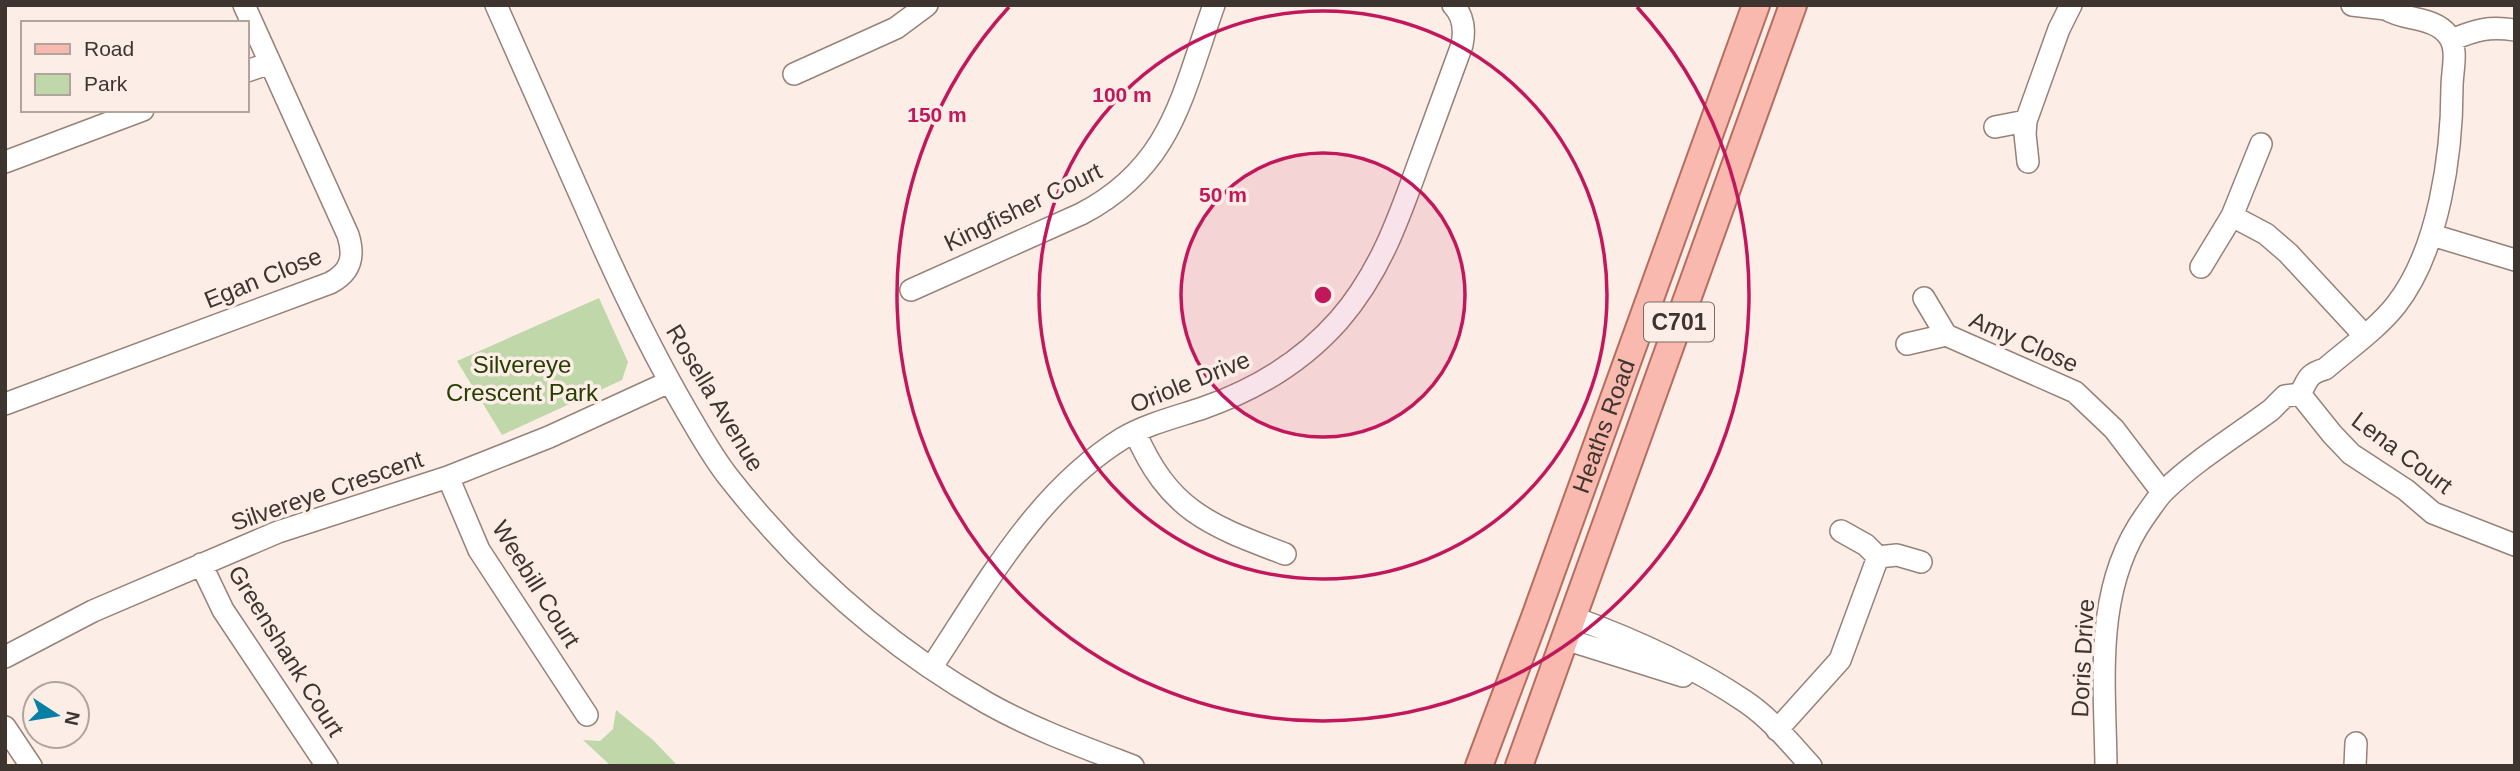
<svg xmlns="http://www.w3.org/2000/svg" width="2520" height="771" font-family="Arial,sans-serif">
	<style>
		.green { fill: #bfd7a9 }
		.lines { fill: none; stroke-linecap: round; stroke-linejoin: round }
		.minor-casing { stroke: #978278; stroke-width: 24 }
		.major-casing { stroke: #b66d5f; stroke-width: 30 }
		.minor { stroke: #fff; stroke-width: 21 }
		.major { stroke: #fab9ae; stroke-width: 26 }
		.ring { fill: none; stroke: #c2185b; stroke-width: 3.5 }
		.labels { text-anchor: middle; stroke-width: 7; stroke-linejoin: round; paint-order: stroke }
		.shield { fill: #fceee7; stroke: #776c67; stroke-width: 2 }
		.shield-label { font-size: 23px; font-weight: bold; fill: #3e3530 }
		.street-label { font-size: 24px; fill: #3e3530; stroke: #fceee7 }
		.park-label { font-size: 24px; fill: #273e03; stroke: #fceee7 }
		.centre { fill: #c2185b; stroke: #fceee7; stroke-width: 3.5 }
		.ring-label { font-size: 21px; text-anchor: middle; font-weight: bold; fill: #c2185b; stroke: #fceee7; stroke-width: 7; stroke-linejoin: round; paint-order: stroke }
	</style>
	<rect width="100%" height="100%" fill="#fceee7"/>
	<path class="green" d="M599,298l29,64 -6,18 -120,55 -45,-74z
		M616,710l37,30 25,26h-67l-28,-26 17,1 13,-12z"/>
	<g class="lines">
		<defs>
			<path id="minor" d="M496,5c35,79 70,158 105,237 26,58 54,115 86,170 13,22 26,46 43,67 71,90 157,167 257,224 46,26 96,44 146,63
				M2352,5l34,4 13,-2
				M2451,40c25,-10 37,-14 64,-10
				M247,71l23,-8
				M794,74l102,-46 31,-23
				M2026,121l33,-92 12,-24
				M1995,127l31,-6 -1,13 3,28
				M5,162l138,-52
				M2232,216l34,18 22,19 76,82
				M2432,235l83,25
				M2201,267l31,-51 29,-72
				M911,290l170,-76c92,-48 101,-120 133,-209
				M1946,335l129,57 39,37 48,63
				M1907,344l39,-9 -22,-37
				M2300,394c8,-14 7,-20 25,-25 23,-20 52,-40 71,-64 43,-55 56,-151 56,-218 0,-17 7,-38 -4,-52 -15,-19 -43,-14 -62,-26
				M2300,394l32,40 19,20 55,36 27,23 82,32
				M5,404l325,-121c21,-11 25,-26 18,-48l-104,-230
				M1135,432c34,79 74,93 150,122
				M448,477l31,73 108,165
				M1841,531l25,14 12,12
				M1878,557l19,-2 24,7
				M201,564l22,46 104,156
				M1572,617c61,22 121,49 174,85 25,17 45,42 65,64
				M1565,639l118,37
				M5,657l88,-46 185,-79 170,-55 101,-40 120,-55
				M931,668c55,-83 105,-176 192,-230 24,-14 53,-21 80,-30 52,-18 99,-46 136,-88 40,-46 59,-99 79,-155 15,-40 29,-80 44,-120 3,-15 2,-29 -9,-40
				M5,727l26,39
				M1777,730l63,-70 38,-103
				M2106,766c-1,-85 -13,-177 39,-250 6,-8 12,-18 19,-25 32,-31 72,-55 107,-81l14,-14 15,-2
				M2355,766l1,-23"/>
			<g id="major">
				<path id="s1" d="M1479,766l56,-149 221,-612"/>
				<path d="M1519,766l274,-761"/>
			</g>
		</defs>
		<use href="#minor" class="minor-casing"/>
		<use href="#major" class="major-casing"/>
		<use href="#minor" class="minor"/>
		<use href="#major" class="major"/>
	</g>
	<circle cx="1323" cy="295" r="142" fill="#c2185b" fill-opacity=".12"/>
	<g class="ring">
		<circle cx="1323" cy="295" r="142"/>
		<circle cx="1323" cy="295" r="284"/>
		<path d="M1637 7A426 426 0 1 1 1009 7"/>
	</g>
	<g class="labels">
		<rect class="shield" x="1644" y="302.5" width="70" height="39" rx="5"/>
		<g class="shield-label">
			<text x="1679" y="330">C701</text>
		</g>
		<g class="street-label">
			<text transform="translate(1023 207) rotate(-26)" y="8">Kingfisher Court</text>
			<text transform="translate(263 278) rotate(-22)" y="8">Egan Close</text>
			<text transform="translate(2024 342) rotate(24)" y="8">Amy Close</text>
			<text transform="translate(1190 382) rotate(-22)" y="8">Oriole Drive</text>
			<text transform="translate(715 398) rotate(59)" y="8">Rosella Avenue</text>
			<text dy="8" stroke="none"><textPath href="#s1" startOffset="362">Heaths Road</textPath></text>
			<text transform="translate(2402 453) rotate(37)" y="8">Lena Court</text>
			<text transform="translate(327 491) rotate(-19)" y="8">Silvereye Crescent</text>
			<text transform="translate(536 584) rotate(58)" y="8">Weebill Court</text>
			<text transform="translate(286 651) rotate(58)" y="8">Greenshank Court</text>
			<text transform="translate(2083 658) rotate(-87)" y="8">Doris Drive</text>
		</g>
		<g class="park-label">
			<text x="522" y="373">Silvereye<tspan x="522" dy="28">Crescent Park</tspan></text>
		</g>
	</g>
	<circle cx="1323" cy="295" r="10" class="centre"/>
	<g class="ring-label">
		<text x="1122" y="102">100 m</text>
		<text x="937" y="122">150 m</text>
		<text x="1223" y="202">50 m</text>
	</g>
	<rect width="2520" height="771" fill="none" stroke="#3e3530" stroke-width="14"/>
	<rect x="21" y="21" width="228" height="91" fill="#fceee7" stroke="#b0a49e" stroke-width="2"/>
	<rect x="35" y="44" width="35" height="10" fill="#fab9ae" stroke="#b0a49e" stroke-width="2"/>
	<text x="84" y="56" font-size="21" fill="#3e3530">Road</text>
	<rect x="35" y="74" width="35" height="21" fill="#bfd7a9" stroke="#b0a49e" stroke-width="2"/>
	<text x="84" y="91" font-size="21" fill="#3e3530">Park</text>
	<g transform="translate(56 715) rotate(102)"><circle r="33" fill="#fceee7" stroke="#b0a49e" stroke-width="2"/>
	<path d="M0-5L12 26L0 18L-12 26Z" fill="#0880a6"/>
	<text y="-10" font-size="19" font-weight="bold" text-anchor="middle" fill="#3e3530">N</text>
	</g>
</svg>
